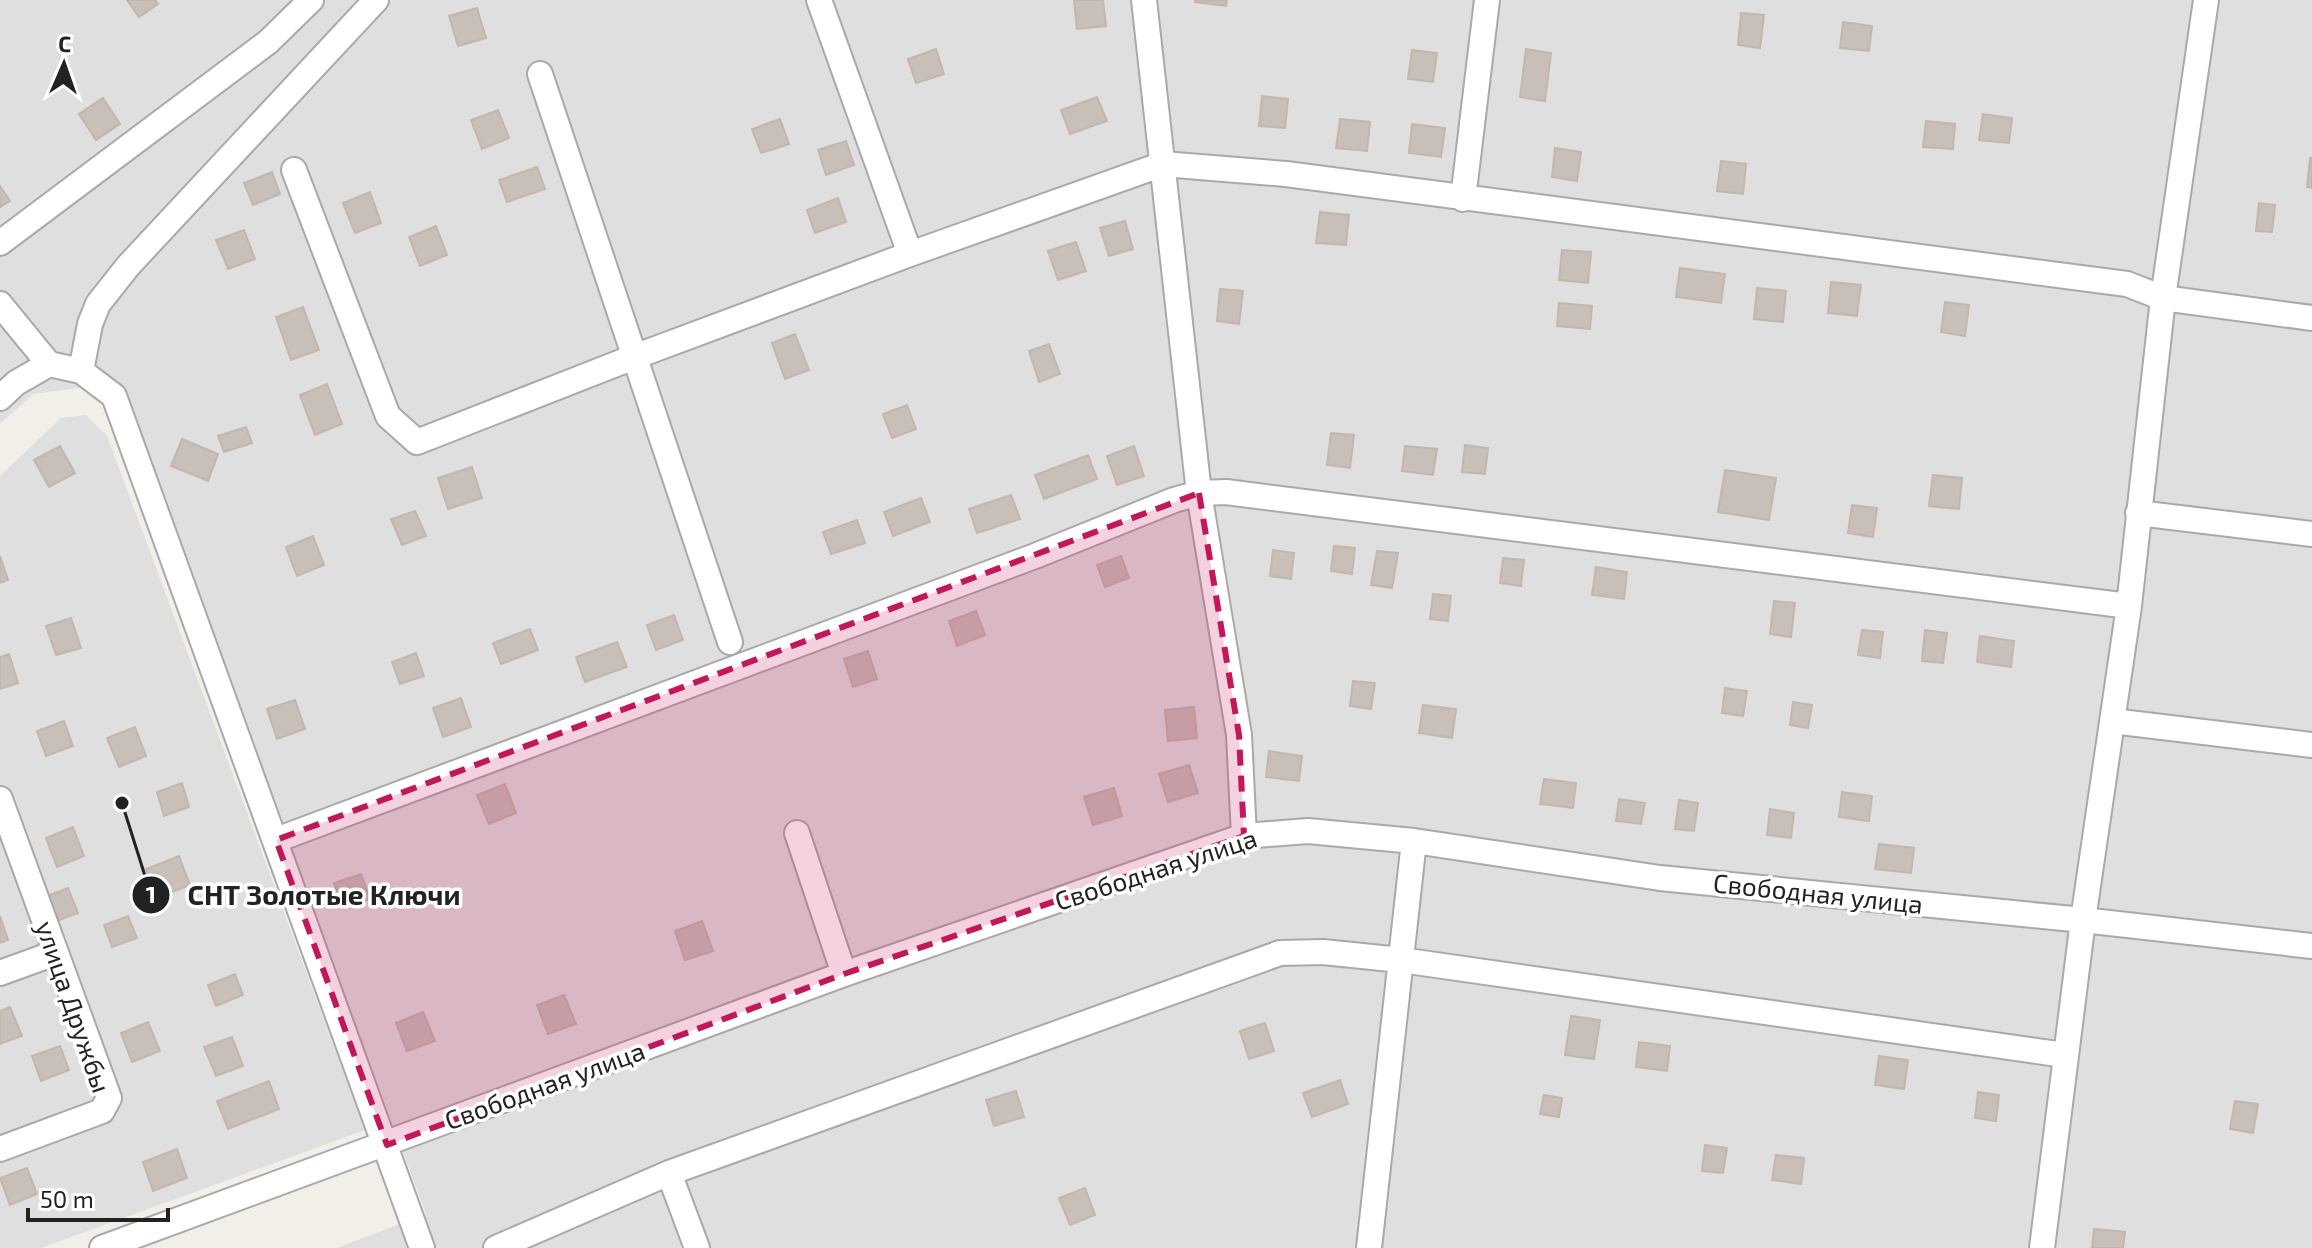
<svg xmlns="http://www.w3.org/2000/svg" width="2312" height="1248" font-family="'Exo 2',sans-serif">
	<style>
		.residential { fill: #e0dfdf }
		.building { fill: #c7bfb8; stroke: #c4b6ab; stroke-width: 2 }
		.lines { fill: none; stroke-linecap: round; stroke-linejoin: round }
		.minor-casing { stroke: #a9a9a9; stroke-width: 28 }
		.minor { stroke: #fff; stroke-width: 24 }
		.marked { fill: #c2185b; fill-opacity: 0.2; stroke: #c2185b; stroke-width: 6; stroke-dasharray: 16 10; stroke-linejoin: round }
		.labels { text-anchor: middle; stroke-width: 7; stroke-linejoin: round; paint-order: stroke }
		.street-label { font-size: 26px; fill: #222; stroke: #fff }
		.leader { fill: none; stroke: #222; stroke-width: 3 }
		.callout-dot { fill: #222; stroke: #fff; stroke-width: 3 }
		.mark-label { font-size: 24px; text-anchor: middle; font-weight: bold; fill: #fff }
		.callout-label { font-size: 28px; text-anchor: middle; font-weight: bold; fill: #222; stroke: #fff; stroke-width: 7; stroke-linejoin: round; paint-order: stroke }
	</style>
	<rect width="100%" height="100%" fill="#f2efe9"/>
	<path class="residential" d="M0,0h2312v1248h-1975l89,-34 -310,-831 -83,11 -33,30z
		M86,415l21,21 258,694 -324,118h-41v-772l61,-58z"/>
	<path class="building" d="M127,0h28l3,4 -19,13z
		M1074,0h29l3,26 -29,3z
		M1195,0h32l-1,6 -31,-4z
		M477,8l9,30 -28,8 -9,-30z
		M1741,13l23,2 -4,33 -22,-3z
		M1843,22l29,4 -3,25 -29,-3z
		M936,49l8,25 -28,9 -8,-24z
		M1526,49l25,4 -6,48 -25,-4z
		M1412,50l25,3 -4,29 -25,-3z
		M1262,96l26,3 -3,29 -26,-2z
		M1097,97l10,24 -37,13 -9,-24z
		M103,98l17,26 -24,16 -17,-26z
		M498,110l11,28 -27,11 -11,-29z
		M1983,114l29,4 -3,25 -30,-3z
		M780,119l9,25 -28,9 -9,-24z
		M1340,119l30,3 -3,29 -31,-3z
		M1926,121l29,3 -2,25 -30,-2z
		M1412,124l33,4 -4,29 -32,-4z
		M846,141l8,24 -28,10 -8,-25z
		M1555,148l26,4 -4,29 -25,-4z
		M2310,158h2v30l-5,-1z
		M1721,161l25,3 -3,30 -26,-3z
		M537,167l8,22 -38,13 -8,-22z
		M272,172l8,22 -27,11 -9,-22z
		M0,186l10,15 -10,6z
		M370,192l11,31 -26,10 -12,-30z
		M838,198l8,24 -31,11 -8,-23z
		M2259,203l16,2 -3,27 -16,-1z
		M1320,212l29,3 -3,30 -30,-2z
		M1125,221l8,28 -24,7 -9,-28z
		M436,226l11,29 -27,11 -11,-29z
		M244,230l11,29 -27,10 -12,-29z
		M1076,242l10,29 -28,9 -10,-29z
		M1562,250l29,2 -3,31 -29,-3z
		M1680,268l45,6 -4,29 -45,-6z
		M1831,282l30,3 -4,31 -29,-3z
		M1757,288l29,3 -3,31 -29,-3z
		M1220,289l23,2 -4,33 -22,-3z
		M1945,302l24,3 -4,31 -24,-4z
		M1559,303l33,3 -2,23 -33,-3z
		M303,307l16,43 -28,10 -15,-43z
		M795,334l14,36 -24,9 -13,-36z
		M1049,344l11,30 -21,8 -10,-31z
		M327,384l15,40 -27,11 -15,-40z
		M907,405l9,24 -24,9 -9,-24z
		M246,427l6,16 -28,9 -6,-16z
		M1331,433l23,2 -4,33 -23,-3z
		M182,439l36,15 -10,27 -37,-15z
		M1465,445l23,3 -3,26 -23,-2z
		M60,446l15,27 -26,14 -15,-27z
		M1134,446l10,30 -27,9 -10,-29z
		M1405,446l32,3 -4,26 -31,-4z
		M1088,455l9,24 -53,20 -9,-24z
		M472,467l10,31 -34,11 -10,-31z
		M1725,470l51,8 -7,42 -51,-8z
		M1933,475l29,3 -3,31 -30,-3z
		M1011,495l9,24 -43,14 -8,-24z
		M921,498l9,24 -37,14 -9,-24z
		M1852,505l25,3 -4,29 -25,-4z
		M415,511l11,25 -24,9 -11,-26z
		M857,520l8,23 -34,11 -8,-22z
		M313,536l11,29 -27,11 -11,-29z
		M1334,546l21,2 -3,26 -21,-3z
		M1273,550l21,3 -3,26 -21,-3z
		M1377,551l21,2 -6,35 -21,-3z
		M0,556l8,24 -8,3z
		M1121,556l8,22 -24,9 -8,-22z
		M1503,558l21,2 -3,26 -21,-3z
		M1596,567l31,5 -3,27 -32,-4z
		M1433,594l18,2 -3,25 -18,-2z
		M1774,601l21,2 -4,34 -21,-3z
		M976,611l9,24 -28,11 -8,-25z
		M674,615l9,25 -27,10 -9,-25z
		M71,618l10,30 -25,7 -10,-29z
		M530,629l8,21 -37,14 -8,-21z
		M1862,630l21,2 -3,26 -22,-3z
		M1925,630l22,3 -4,30 -21,-2z
		M1980,636l34,5 -3,26 -34,-5z
		M617,642l10,25 -42,15 -9,-25z
		M868,651l9,28 -24,8 -9,-28z
		M416,653l8,23 -24,8 -8,-22z
		M9,654l9,29 -18,6v-32z
		M1353,681l22,2 -4,26 -21,-3z
		M1725,688l22,3 -4,25 -21,-3z
		M461,698l10,29 -28,10 -10,-29z
		M295,700l10,29 -28,10 -10,-30z
		M1793,702l19,3 -4,23 -18,-3z
		M1423,705l33,4 -4,29 -33,-5z
		M1194,707l3,31 -29,3 -3,-31z
		M64,721l9,25 -27,10 -9,-25z
		M135,727l11,29 -27,11 -12,-29z
		M1269,751l33,5 -3,25 -33,-4z
		M1189,765l9,28 -30,9 -9,-28z
		M1544,779l32,4 -3,25 -33,-4z
		M182,783l7,24 -25,9 -7,-24z
		M505,784l11,29 -27,11 -12,-29z
		M1114,788l8,28 -29,9 -9,-28z
		M1842,792l30,4 -3,25 -30,-4z
		M1619,799l26,4 -4,21 -25,-3z
		M1679,800l19,3 -4,28 -19,-2z
		M1770,809l24,4 -3,25 -24,-3z
		M73,827l11,29 -27,11 -11,-29z
		M1879,844l35,4 -3,25 -36,-4z
		M179,856l11,29 -33,13 -11,-29z
		M361,874l9,25 -27,9 -9,-25z
		M68,888l10,25 -21,8 -10,-25z
		M0,916l8,24 -8,3z
		M128,916l9,22 -25,9 -8,-22z
		M702,921l11,30 -28,9 -10,-29z
		M235,974l8,21 -27,11 -8,-21z
		M564,995l12,29 -28,10 -11,-29z
		M10,1007l12,29 -22,8v-33z
		M423,1012l12,29 -28,10 -11,-28z
		M1571,1016l29,4 -6,39 -29,-4z
		M148,1022l12,29 -28,11 -11,-29z
		M1265,1023l9,28 -25,8 -9,-28z
		M232,1037l11,29 -27,10 -12,-29z
		M1639,1042l31,4 -3,25 -31,-4z
		M60,1046l9,24 -28,11 -9,-25z
		M1879,1056l29,4 -4,29 -29,-4z
		M1340,1080l8,24 -36,13 -9,-24z
		M269,1081l10,28 -51,20 -11,-28z
		M1016,1091l8,26 -30,9 -8,-26z
		M1978,1092l21,3 -3,26 -21,-3z
		M1544,1095l18,3 -3,19 -19,-3z
		M2235,1101l23,3 -5,29 -23,-4z
		M1705,1145l22,3 -4,25 -21,-2z
		M177,1149l10,29 -34,13 -10,-29z
		M1776,1155l28,3 -3,26 -29,-4z
		M27,1168l10,26 -27,11 -10,-27z
		M1085,1188l10,27 -25,10 -11,-27z
		M2094,1229l31,3 -2,16h-31z"/>
	<g class="lines">
		<defs>
			<path id="minor" d="M819,0l91,254
				M1144,0l55,493 40,242 5,101
				M540,74l190,568
				M294,170l94,246 29,26 217,-85 276,-103 253,-90 123,10 841,110 36,14 149,20
				M1463,199l24,-199
				M0,243l268,-201 43,-42
				M0,304l49,60 32,7 33,25 308,852
				M81,371l9,-47 8,-20 30,-38 248,-266
				M0,398l16,-15 33,-19
				M2138,513l174,21
				M2112,721l200,24
				M0,799l109,299 -7,13 -102,38
				M797,833l47,141
				M276,840l759,-284 139,-56 25,-7 27,-1 903,114
				M0,973l55,-20
				M669,1173l28,75
				M102,1248l742,-274 400,-138 64,-5 106,10 246,37 423,42 229,26
				M496,1248l173,-75 611,-220 43,-1 78,8 664,95
				M1369,1248l45,-407
				M2042,1248l41,-328 46,-314 34,-308 43,-298"/>
		</defs>
		<use href="#minor" class="minor-casing"/>
		<use href="#minor" class="minor"/>
	</g>
	<path class="marked" d="M1199,493l40,242 5,101 -400,138 -457,171 -111,-305z"/>
	<g class="labels">
		<g class="street-label">
			<text transform="translate(1156 870) rotate(-18)" y="9">Свободная улица</text>
			<text transform="translate(1818 894) rotate(6)" y="9">Свободная улица</text>
			<text transform="translate(73 1007) rotate(71)" y="9">улица Дружбы</text>
			<text transform="translate(545 1086) rotate(-20)" y="9">Свободная улица</text>
		</g>
	</g>
	<path class="leader" d="M122 803L151 895"/>
	<g class="callout-dot">
		<circle cx="122" cy="803" r="8"/>
		<circle cx="151" cy="895" r="20"/>
	</g>
	<g class="mark-label">
		<text x="151" y="903">1</text>
	</g>
	<g class="callout-label">
		<text x="324" y="905">СНТ Золотые Ключи</text>
	</g>
	<g transform="translate(64 64) rotate(2)" stroke="#ffffff" stroke-width="6" paint-order="stroke">
	<path d="M0-6L14 30L0 20L-14 30Z" fill="#222222"/>
	<text y="-12" font-size="22" font-weight="bold" text-anchor="middle" fill="#222222">С</text>
	</g>
	<path d="M28 1208v12h140v-12" fill="none" stroke="#222222" stroke-width="4"/>
	<text x="40" y="1208" font-size="24" fill="#222222" stroke="#ffffff" stroke-width="6" paint-order="stroke">50 m</text>
</svg>
